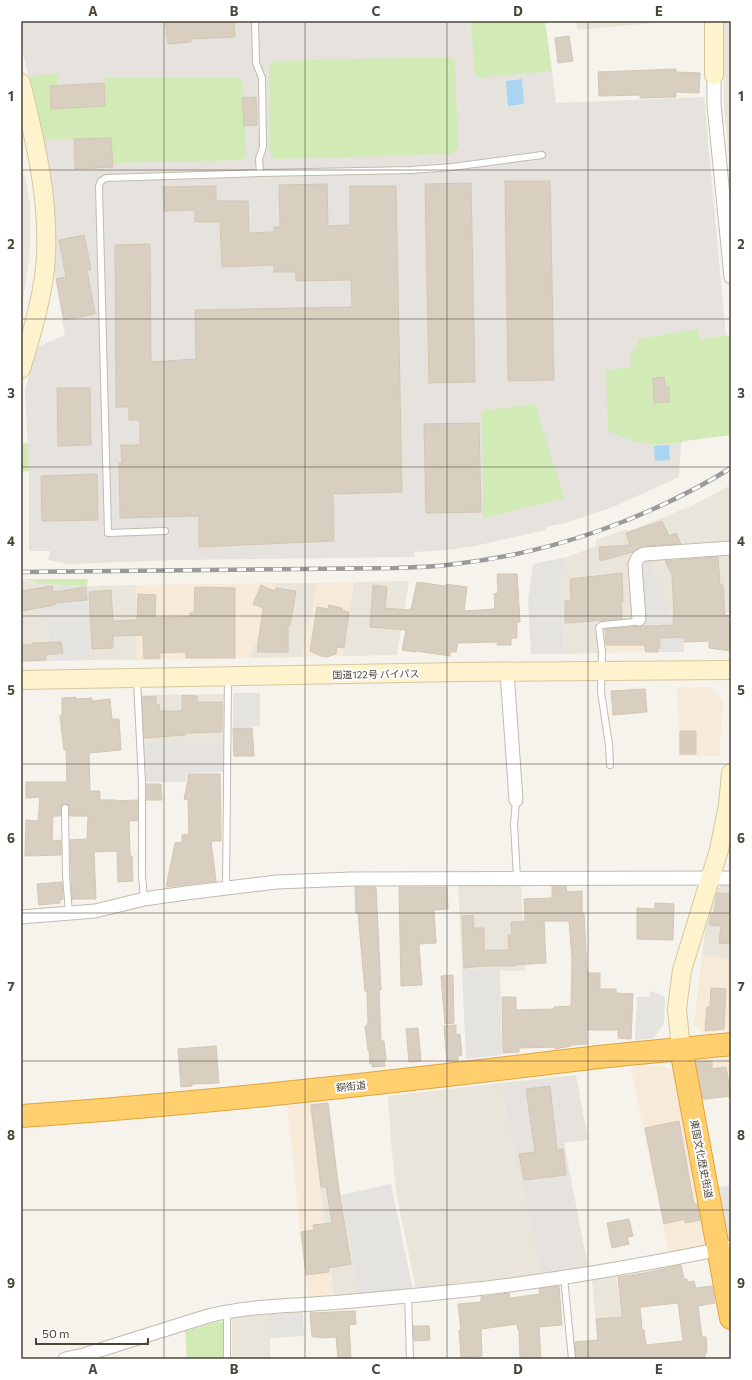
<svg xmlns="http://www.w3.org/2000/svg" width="752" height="1380" font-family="Commissioner,'Noto Sans JP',sans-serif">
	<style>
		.residential { fill: #eae5da }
		.commercial { fill: #f7ead8 }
		.industrial { fill: #e6e2dd }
		.green { fill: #d2eab5 }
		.parking { fill: #e5e3e0 }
		.water { fill: #a9d4f2 }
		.building { fill: #d8cfc1; stroke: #d3c7b4; fill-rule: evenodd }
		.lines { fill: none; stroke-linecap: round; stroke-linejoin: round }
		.lane-casing { stroke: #c2bbae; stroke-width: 8 }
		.street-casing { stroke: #c2bbae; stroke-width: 15 }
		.secondary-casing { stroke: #d6c79b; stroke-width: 20 }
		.highway-casing { stroke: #e0a43c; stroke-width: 24 }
		.lane { stroke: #fff; stroke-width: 6 }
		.street { stroke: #fff; stroke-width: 13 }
		.secondary { stroke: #fff3cd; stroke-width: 18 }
		.highway { stroke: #ffcf6e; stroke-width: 22 }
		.rail-casing { stroke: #9a9a9a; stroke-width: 4.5 }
		.rail { stroke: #fff; stroke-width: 3; stroke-dasharray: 9; stroke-linecap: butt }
		.grid { fill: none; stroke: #4b4439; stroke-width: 1; stroke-opacity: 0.55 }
		.labels { text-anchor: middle; stroke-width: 4; stroke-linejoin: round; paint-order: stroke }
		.street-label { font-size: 10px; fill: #4b4439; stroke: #fff }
		.neatline { fill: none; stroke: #4b4439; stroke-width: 1.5 }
		.grid-label { font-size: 13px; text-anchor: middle; font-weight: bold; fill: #4b4439 }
	</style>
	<rect width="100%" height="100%" fill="#f6f3ec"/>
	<path class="residential" d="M576,21h98l-97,9z
		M723,21h8v151l-7,-64z
		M21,175h4l5,30v38l-1,19 -8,48z
		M729,486l2,56 -101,9 4,68 -38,3 2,31 -34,1 -3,-76 6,-21 29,-11v-6l31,-11 1,2 39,-15 18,-8 1,1z
		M727,553l4,3v56l-11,3 -19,8h-30l-1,-19h-7v-24h-10l-1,-21z
		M21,580l13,1 6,3 13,77 -32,1z
		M409,581l-12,74 -54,1 11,-74z
		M277,583h40l-15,74 -52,1z
		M136,585l1,75h-46l-1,-36 -3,-38z
		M224,694v49h-82l-2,-48z
		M458,884h63l4,87h-25l-1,-3 -37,1z
		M724,884l7,1v74l-29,-4 5,-37 10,-29z
		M500,1083l41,191 -125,15 -19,-92 -6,-54 -3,-47z
		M328,1102l13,93 18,100 -25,2 -25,-193z
		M616,1275l7,55 -24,29 -7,-80z
		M270,1314v45h-38v-41z"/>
	<path class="commercial" d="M354,582l-11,74 -41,1 15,-74z
		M277,583l-27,75 -113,2 -1,-75z
		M659,624l1,28 -55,1 -2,-23 2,-2z
		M711,687l12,14 -4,55h-40l-2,-68z
		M702,955l29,4v71l-28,2 -9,-8z
		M731,1058v39l-30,4 -7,-40z
		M657,1065l17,5 34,168 -6,10 -33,6 -38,-186z
		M309,1104l25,193 -26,3 -21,-194z"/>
	<path class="industrial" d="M21,21h524l11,82 148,-6 22,239 -25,3 -2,-1 -1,-8 -60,9v6l-5,8h-3l1,14 -24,3 25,71 20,4 29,-2 -2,34 -66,30 -47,16 -21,4 1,3 -71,16 -28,4 -33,2 1,5 -239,3 -107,4 -21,-4 2,-9h-21v-80l-4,-80 12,-44 28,-12 -10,-59 -1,-64 -2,-22 -9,-50 -22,-95z
		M576,1075l12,65 -24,3 24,124 -47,7 -41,-191z"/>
	<path class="green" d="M471,21h74l7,50 -77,7z
		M450,57l5,5 3,85 -6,7 -174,5 -5,-1 -3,-6 -1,-84 3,-7z
		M57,73v13h-7l1,23 54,-3 -1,-23 2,-5h133l4,6 3,71 -4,5 -130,3 -1,-25 -68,2 -15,-63z
		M698,329l1,9 2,1 30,-4v100l-47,6 -3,2 -29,2 -20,-4 -24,-10 -2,-61 25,-3 -1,-14h3v-7l5,-1v-6z
		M535,404l29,94 -81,20 -1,-107z
		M28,443l1,28 -8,1v-28z
		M21,579h67l-1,7 -47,-2 -6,-3z
		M217,1322h6v37h-36l-2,-28z"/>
	<path class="parking" d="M567,557l-6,21 3,76h-33l-3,-54 5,-36z
		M645,559h7l1,21h10v23l7,1 1,19h12l1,29h-24l-1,-28 -14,1 -5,-60z
		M40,584l47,2 3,38 1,36 -38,1z
		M233,693h27v33l-27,1z
		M142,743h82l-1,29 -37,1v9h-41z
		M500,968l2,87 -36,4 -4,-90z
		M650,991l15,6 -1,26 -10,15 -19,2 2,-43h12z
		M391,1184l22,106 -54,5 -18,-100z
		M731,1185v56l-4,1 -12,-54z
		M303,1312l1,24 -34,2v-24z"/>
	<path class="water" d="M522,79l2,25 -16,2 -2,-25z
		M669,445l1,15 -15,1 -1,-15z"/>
	<path class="building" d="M165,21h69l1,16 -44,2v3l-23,2z
		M569,36l4,25 -15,2 -3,-25z
		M676,69v3l24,1 -1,20 -23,-1v5l-36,1v-3l-41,1 -1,-24z
		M104,83l1,23 -54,3 -1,-23z
		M256,97l1,28 -13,1 -2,-28z
		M111,138l2,29 -38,2 -1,-30z
		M505,181h45l4,199 -46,1z
		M471,183l4,199 -46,1 -4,-199z
		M327,184l1,42 22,-1v-39h46l6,306 -69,2 1,47 -135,6v-31l-79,2 -1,-55h3l-1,-18h19v-25h-11v-13h-13l-1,-162 35,-1 1,118 45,-3 -1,-49 157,-3 -1,-27 -55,1v-9h-22v-7l-52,2 -2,-45h-25v-12l-31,1 -1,-24 53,-1v15h32l1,32 25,-1v-5h6l-1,-42z
		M84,235l7,34 -4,1 8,44 -31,6 -8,-41 10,-2 -7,-37z
		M664,377l1,10h4v15l-15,1 -1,-25z
		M57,388h33l1,57 -33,1z
		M479,423l2,89 -55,1 -2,-89z
		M97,474l1,46 -56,1 -1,-45z
		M662,521l7,15 7,-3 5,11 -38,2 -10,6 -33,9 -1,-14 31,-2 -4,-12z
		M718,557l2,28h3l2,30 6,1v35l-22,-3v-7l-25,1v-5l-25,1 1,10h-2v4h-12l-2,-7h-38l-1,-16 39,-3 29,-1v-8h1l-2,-42 -7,-14z
		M622,573l1,29h-2l1,17 -57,4v-22h6l-1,-22z
		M497,574h20l3,48h-3v16h-6v7h-14v-3l-39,1 -2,9h-6v4l-34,-5 -1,1 -13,-2 4,-20 -36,-3 3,-42 14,2 -2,21 24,2v-1h2l6,-27 28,4 1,-2 21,3 -3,24 31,-2 -1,-15 4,-1z
		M261,585l14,6 1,-3 20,3 -6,35 -2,-1v27h-31l6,-44 -10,-4z
		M52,586l1,6 33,-5 1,13 -32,3v2l-34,6v-20z
		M195,587l40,1v70h-49v-6l-26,1v5l-16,1 -1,-24 -30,1v12l-21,1 -3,-57 22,-2 2,31 24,-1 1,-26 18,1 -1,23 35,-1v-4h4z
		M329,605l13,3v2l7,2 -5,36 -7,-1 -1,7 -9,3 -6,-1 -11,-5 7,-44 11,2z
		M61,642l2,11 -17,2v5l-25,1v-16h11v-2z
		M645,689l2,23 -34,3 -2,-24z
		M182,695l15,1v6h25v30l-37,1v2l-41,3 -2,-41 14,-1v9l3,-1 1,7h22z
		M76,697v2l16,-1v3l18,-2 2,20h7l2,31 -32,3 1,38h10v9h16v1l22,-1v20l-9,1 1,35h2l1,25 -15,1 -1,-31 -23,1 2,47h-24l-2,-59 17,-1 1,-23h-18l-1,-11 -4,-1h-3l-1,4v8h-8l-1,25 9,-1v15l-36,1 1,-36 12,1 2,-24 -14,1v-16h41l-1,-32h-2l-4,-34 2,-1v-17z
		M233,728h19l2,28h-20z
		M680,731h16v23h-16z
		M188,774h32l1,67h-10l5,40 -50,6 9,-44 7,-1v-7l7,-1 -1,-34 -4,-1 4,-19z
		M146,784h15l1,16h-16z
		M62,882l1,17 -3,1v3l-21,2 -2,-21z
		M552,886h14l1,6 15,-1v23l2,-1 3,60h13v16h16v4l17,1 -2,45 -13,-1v-8h-32l1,14 -16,1v1l-16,3v-2l-36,1v4l-16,1 -1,-56h14v13l38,-1v-2l17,-1 1,-48 -3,-37h-25l2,42 -32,2 1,1h-30l-21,2 -2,-52 11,-1 1,13h10v22h25l-1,-15h4l-1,-13 14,-1 -1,-22 28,-1z
		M355,887h21l5,103h-2l2,51h3l2,19h-2l1,6 -13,1v-4l-2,1 -1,-14h-1l-3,-24 2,-1v-2h1l-1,-32h-2l-7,-78h-2z
		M399,887h48l1,22 -14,1 2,33 -17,1 3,41 -21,1z
		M717,893l14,1v50l-12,-1 2,-17 -12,-1 2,-12 3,1z
		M655,903l19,1 -1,36 -36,-1v-31l18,1z
		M453,975l1,48 -9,1 -4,-48z
		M711,988l15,1 -2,40 -19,2 2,-24h3z
		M456,1025v10l4,-1 2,21 -4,1v5l-11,1 -3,-36z
		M418,1028l3,33 -12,1 -3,-33z
		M216,1046l3,37 -27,1v2l-11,1 -3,-38z
		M712,1061v8l14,-2 5,29 -28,3 -7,-37z
		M550,1086l7,64 6,-1 3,26 -42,5 -5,-26 16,-2 -9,-63z
		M328,1103l10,82 13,79 -22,4v4l-23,3 -5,-43 13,-2 -1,-5 19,-2 -6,-36h-5l-10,-82z
		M679,1121l15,83h3l3,16 -15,3v-4l-21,5 -19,-96z
		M629,1219l4,17 -6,1 2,7 -17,4 -5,-25z
		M681,1265l3,14h3l1,3 6,-1 2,7 16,-2 3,17 -17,3 4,31h4l1,16 -2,1v5h-129l-1,-17 23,-2 -2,-21 26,-2 -4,-40 26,-4zM678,1303l5,38 -37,4 -2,-15h-2l-2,-23z
		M559,1286l3,39 -23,2 2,32h-21l-1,-29h-1l-1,-6 -36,5 1,27 -21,1 -2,-27h2l-3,-26 23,-2v-5l28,-4 1,5 30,-4 -1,-5z
		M355,1311l1,13 -7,1 2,34h-13l-2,-22 -17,1v-1h-7l-2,-24z
		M413,1326h16l1,14 -16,1z"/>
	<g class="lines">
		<defs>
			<path id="lane" d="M255,21l1,42 6,15 1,69 -4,12 1,14
				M165,531l-57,2 -9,-347 2,-5 5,-3 154,-5 151,-3 41,-3 90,-12
				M137,679l5,104v93l2,23
				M610,765l-1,-20 -8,-53 1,-40 -3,-24 1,-2 3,-1 31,-3 5,-3
				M516,800l-2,24 3,54
				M65,808l1,68 3,37
				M226,888l2,-210
				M564,1277l8,82
				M408,1295l2,64
				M227,1311v48"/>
			<path id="street" d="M714,75v30l17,172
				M639,619l-4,-54c2,-7 3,-9 10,-11l86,-6
				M507,672l9,128
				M21,917l74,-6 49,-12 42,-6 91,-11 75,-3 379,-1
				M65,1359l19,-4 124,-39c39,-10 79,-10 120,-13 40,-3 80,-7 120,-11 95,-9 190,-26 283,-45"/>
			<path id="secondary" d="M714,75v-54
				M21,83c15,61 30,122 24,186 -4,34 -14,67 -24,100
				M21,680l437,-8 273,-2
				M681,1049l-4,-40 5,-39 37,-120 9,-45 3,-32"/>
			<path id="highway" d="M681,1049l50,269
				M21,1116c193,-13 386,-36 578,-59 44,-5 88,-8 132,-13"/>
		</defs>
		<use href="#lane" class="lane-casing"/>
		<use href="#street" class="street-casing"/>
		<use href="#secondary" class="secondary-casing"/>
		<use href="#highway" class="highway-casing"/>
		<use href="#lane" class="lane"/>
		<use href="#street" class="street"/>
		<use href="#secondary" class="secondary"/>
		<use href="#highway" class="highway"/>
		<defs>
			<path id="rail" d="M21,572l376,-4c19,-1 39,-1 58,-4 97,-11 193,-45 276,-96"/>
		</defs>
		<use href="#rail" class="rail-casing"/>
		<use href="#rail" class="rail"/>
	</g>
	<path class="grid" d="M164,21v1338M305,21v1338M447,21v1338M588,21v1338M21,170h710M21,319h710M21,467h710M21,616h710M21,764h710M21,913h710M21,1061h710M21,1210h710"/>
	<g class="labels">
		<g class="street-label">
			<text transform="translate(376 674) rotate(-1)" y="4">国道122号 バイパス</text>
			<text transform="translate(351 1086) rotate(-6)" y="4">銅街道</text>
			<text transform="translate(702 1159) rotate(79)" y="4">東国文化歴史街道</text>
		</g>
	</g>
	<rect width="752" height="1380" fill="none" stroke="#ffffff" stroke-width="44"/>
	<path d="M36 1338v6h112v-6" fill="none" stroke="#4b4439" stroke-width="2"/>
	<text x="42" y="1338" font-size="12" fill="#4b4439" stroke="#ffffff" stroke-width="3" paint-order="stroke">50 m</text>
	<rect x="22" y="22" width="708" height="1336" class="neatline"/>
	<g class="grid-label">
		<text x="93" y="16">A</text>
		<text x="234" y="16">B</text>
		<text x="376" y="16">C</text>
		<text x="518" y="16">D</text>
		<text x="659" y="16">E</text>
		<text x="11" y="101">1</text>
		<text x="741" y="101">1</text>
		<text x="11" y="249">2</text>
		<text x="741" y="249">2</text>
		<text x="11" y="398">3</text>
		<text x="741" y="398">3</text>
		<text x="11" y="546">4</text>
		<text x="741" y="546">4</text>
		<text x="11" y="695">5</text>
		<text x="741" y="695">5</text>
		<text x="11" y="843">6</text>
		<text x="741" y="843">6</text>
		<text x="11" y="991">7</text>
		<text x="741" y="991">7</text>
		<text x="11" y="1140">8</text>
		<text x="741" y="1140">8</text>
		<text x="11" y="1288">9</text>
		<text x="741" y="1288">9</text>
		<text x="93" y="1374">A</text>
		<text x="234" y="1374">B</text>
		<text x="376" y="1374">C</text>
		<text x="518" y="1374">D</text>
		<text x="659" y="1374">E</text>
	</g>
</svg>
